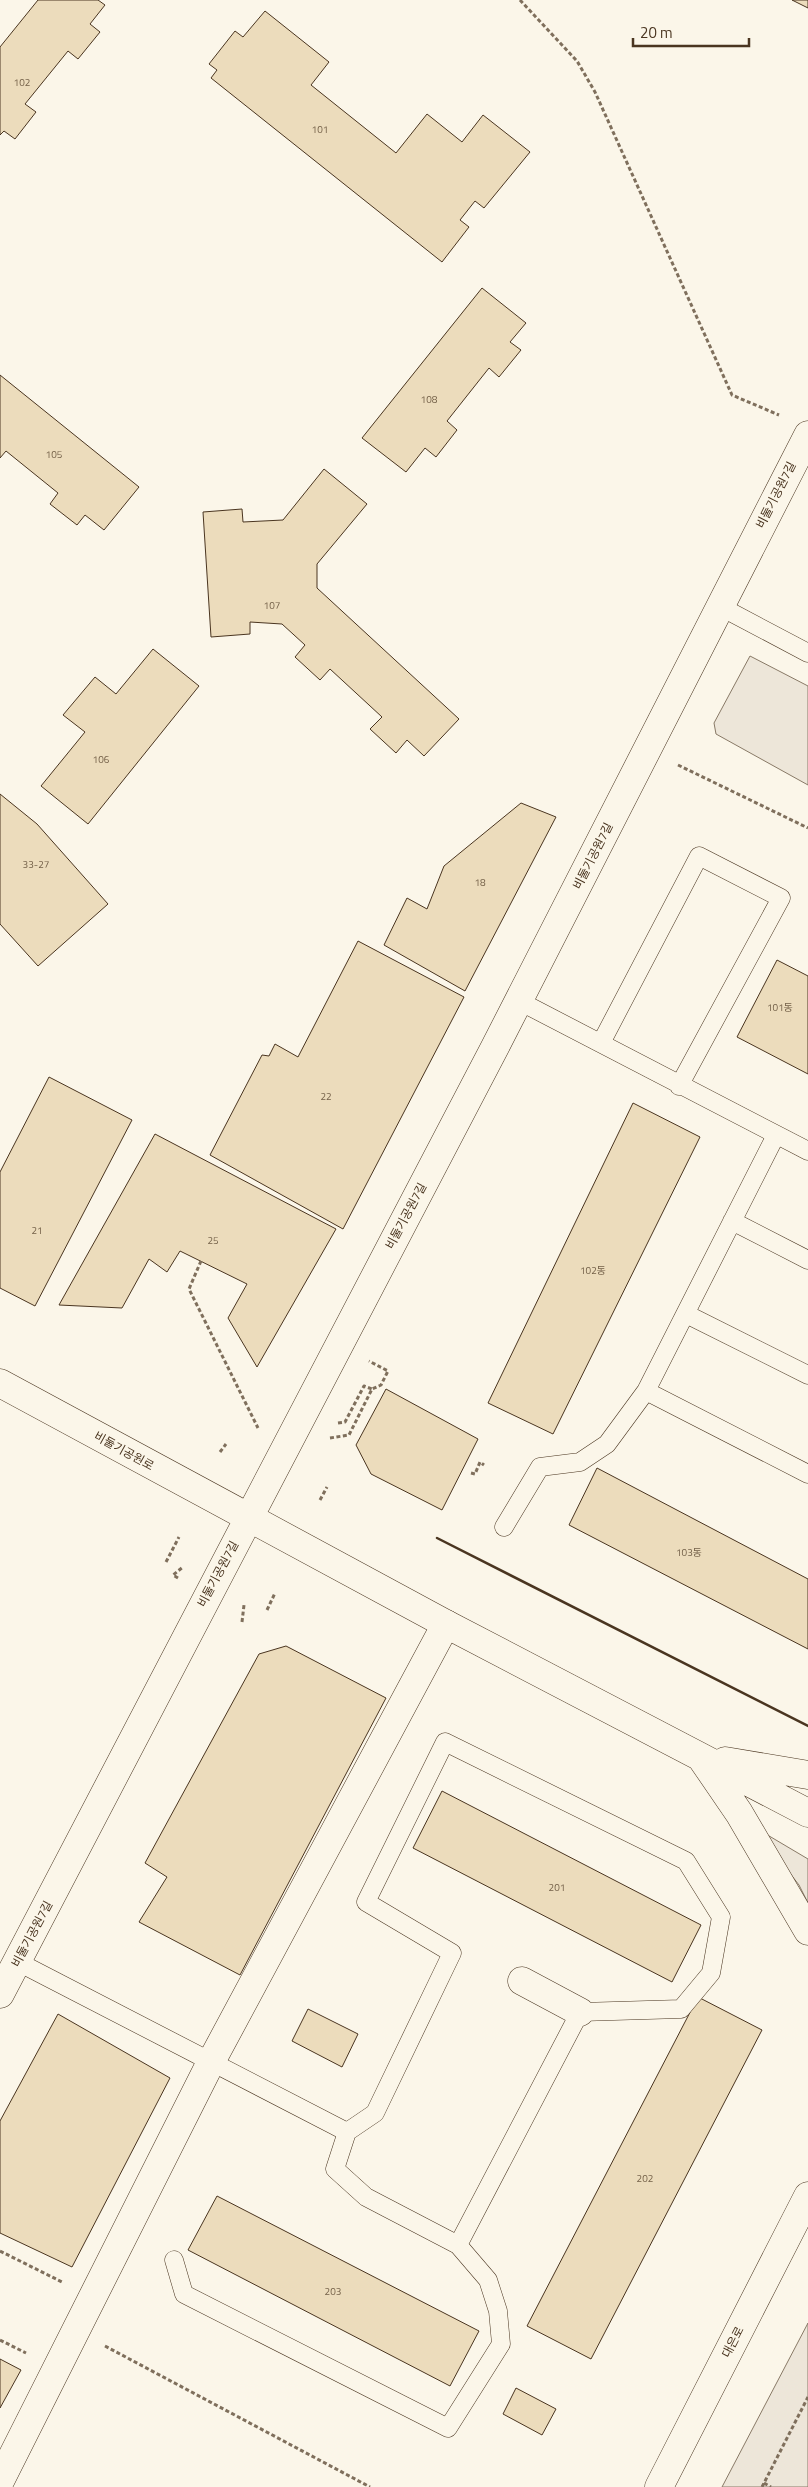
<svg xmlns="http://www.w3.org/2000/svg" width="808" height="2487" font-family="'Titillium Web','Noto Sans KR',sans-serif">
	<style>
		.green { fill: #ede6d9; stroke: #887966 }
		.building { fill: #ecdcbc; stroke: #4a3520 }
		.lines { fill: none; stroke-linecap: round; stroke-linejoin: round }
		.lane-casing { stroke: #4a3520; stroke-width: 19 }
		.street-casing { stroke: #4a3520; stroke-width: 29 }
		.secondary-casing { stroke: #4a3520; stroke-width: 29 }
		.path { stroke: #7f6f5c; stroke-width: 3; stroke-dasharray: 4 2.5; stroke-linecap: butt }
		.lane { stroke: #fbf6e9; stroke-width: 18 }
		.street { stroke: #fbf6e9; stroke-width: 28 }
		.secondary { stroke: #fbf6e9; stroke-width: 28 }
		.wall { stroke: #4a3520; stroke-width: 2.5 }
		.labels { text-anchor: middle; stroke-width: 4; stroke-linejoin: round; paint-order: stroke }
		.number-label { font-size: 10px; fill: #725f47 }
		.street-label { font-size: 12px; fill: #4a3520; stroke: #fbf6e9 }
	</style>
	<rect width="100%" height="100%" fill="#fbf6e9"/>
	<path class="green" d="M750,656l58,30v99l-92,-51 -2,-11z
		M754,1827l54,32v44l-9,-18z
		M808,2323v164h-86z"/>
	<path class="building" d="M38,0h60l7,5 -15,19 10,8 -22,27 -10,-8 -43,53 11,8 -21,27 -11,-8 -4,4v-88z
		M792,0h16v8z
		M265,11l64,51 -18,23 85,68 31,-39 35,28 21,-27 47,37 -46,56 -9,-7 -15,19 9,7 -27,35 -231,-184 6,-8 -8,-6 26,-33 8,6z
		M482,288l44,35 -16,19 11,8 -22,27 -10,-9 -42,53 10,9 -21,27 -11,-9 -19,24 -44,-34z
		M0,375l139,112 -35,43 -19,-15 -8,10 -27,-21 8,-11 -52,-42 -6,7z
		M324,469l43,35 -50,60v24l142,131 -35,37 -17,-16 -11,13 -26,-24 12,-12 -52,-48 -10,11 -25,-23 10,-12 -23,-21 -32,-2v12l-39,3 -8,-125 39,-3 1,13 40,-2z
		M153,649l46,37 -111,138 -47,-38 44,-54 -22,-17 32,-38 21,17z
		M0,794l37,30 71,80 -70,62 -38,-42z
		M521,803l35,14 -91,174 -81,-46 23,-47 20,11 17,-43z
		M358,941l106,56 -121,232 -133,-74 52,-100 7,1 6,-12 23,13z
		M777,960l31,16v98l-71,-37z
		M49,1077l83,43 -97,186 -35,-18v-116z
		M633,1103l67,34 -147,297 -65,-31z
		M155,1134l181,95 -79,138 -29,-49 19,-34 -67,-33 -13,21 -18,-13 -27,49 -63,-3z
		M386,1389l92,50 -36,71 -71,-36 -15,-29z
		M597,1468l211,111v70l-239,-124z
		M286,1646l100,52 -146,277 -101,-53 28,-45 -22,-14 114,-209z
		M442,1791l259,134 -29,57 -259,-134z
		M698,1997l64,33 -171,329 -64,-33z
		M308,2009l50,25 -16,33 -50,-26z
		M58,2014l112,64 -98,189 -72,-34v-112z
		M217,2196l262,135 -29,55 -262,-136z
		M0,2359l21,11 -21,38z
		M516,2388l40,21 -14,26 -39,-21z"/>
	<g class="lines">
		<defs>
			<path id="lane" d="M721,607l87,46
				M519,1001l289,150
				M601,1043l98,-187 82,42 -102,188
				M776,1135l-130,256 162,83
				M732,1221l76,39
				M686,1314l122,61
				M504,1527l36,-60 40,-5 27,-18 39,-53
				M18,1962l329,170 28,-19 77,-160 -86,-51 79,-160 241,119 35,56 -10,56 -30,36 -101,3 -122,233 -92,-48 -31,-28 12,-37
				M174,2260l10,34 264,134 53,-84 -3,-33 -10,-31 -30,-35"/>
			<path id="street" d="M522,1981l58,31
				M0,2481l211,-419 235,-438"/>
			<path id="secondary" d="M0,1383l446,241 362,189
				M702,1759l37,54 69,118
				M725,1761l83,14
				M0,1994l495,-947 313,-612
				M659,2487l149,-291"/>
		</defs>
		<use href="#lane" class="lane-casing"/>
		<use href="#street" class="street-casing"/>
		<use href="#secondary" class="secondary-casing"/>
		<path class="path" d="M520,0l57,61 18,31 137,303 47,20
			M678,765l130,63
			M201,1261l-12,28 69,139
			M338,1423l7,-1 19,-36 8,3
			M330,1438l19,-3 23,-46 9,-4 7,-14 -19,-10
			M220,1452l6,-8
			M471,1473l4,1 5,-12 4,3
			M320,1500l7,-13
			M166,1562l13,-25
			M178,1578l-5,-3 10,-8
			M267,1610l8,-17
			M242,1622l2,-17
			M0,2251l62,31
			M0,2340l26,13
			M105,2346l265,141
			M764,2483l7,4
			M762,2487l46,-90"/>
		<use href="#lane" class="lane"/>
		<use href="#street" class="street"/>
		<use href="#secondary" class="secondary"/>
		<path class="wall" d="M437,1538l371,188"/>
	</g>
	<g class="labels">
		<g class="number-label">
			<text x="22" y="86">102</text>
			<text x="320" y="133">101</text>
			<text x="429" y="403">108</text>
			<text x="54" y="458">105</text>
			<text x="272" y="609">107</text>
			<text x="101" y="763">106</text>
			<text x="36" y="868">33-27</text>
			<text x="480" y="886">18</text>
			<text x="780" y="1011">101동</text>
			<text x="326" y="1100">22</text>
			<text x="37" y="1234">21</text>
			<text x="213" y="1244">25</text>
			<text x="593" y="1274">102동</text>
			<text x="689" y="1556">103동</text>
			<text x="557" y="1891">201</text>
			<text x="645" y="2182">202</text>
			<text x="333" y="2295">203</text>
		</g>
		<g class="street-label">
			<text transform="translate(776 495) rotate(-63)" y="4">비둘기공원7길</text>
			<text transform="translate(593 856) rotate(-63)" y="4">비둘기공원7길</text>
			<text transform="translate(406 1216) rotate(-62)" y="4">비둘기공원7길</text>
			<text transform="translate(124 1451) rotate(29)" y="4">비둘기공원로</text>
			<text transform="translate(218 1574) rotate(-62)" y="4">비둘기공원7길</text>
			<text transform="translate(32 1934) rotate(-62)" y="4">비둘기공원7길</text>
			<text transform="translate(733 2342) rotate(-63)" y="4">대은로</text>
		</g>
	</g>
	<path d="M633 38v8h116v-8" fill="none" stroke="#4a3520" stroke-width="2.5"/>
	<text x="640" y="38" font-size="15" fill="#4a3520" stroke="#fbf6e9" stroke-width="4" paint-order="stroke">20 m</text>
</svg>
